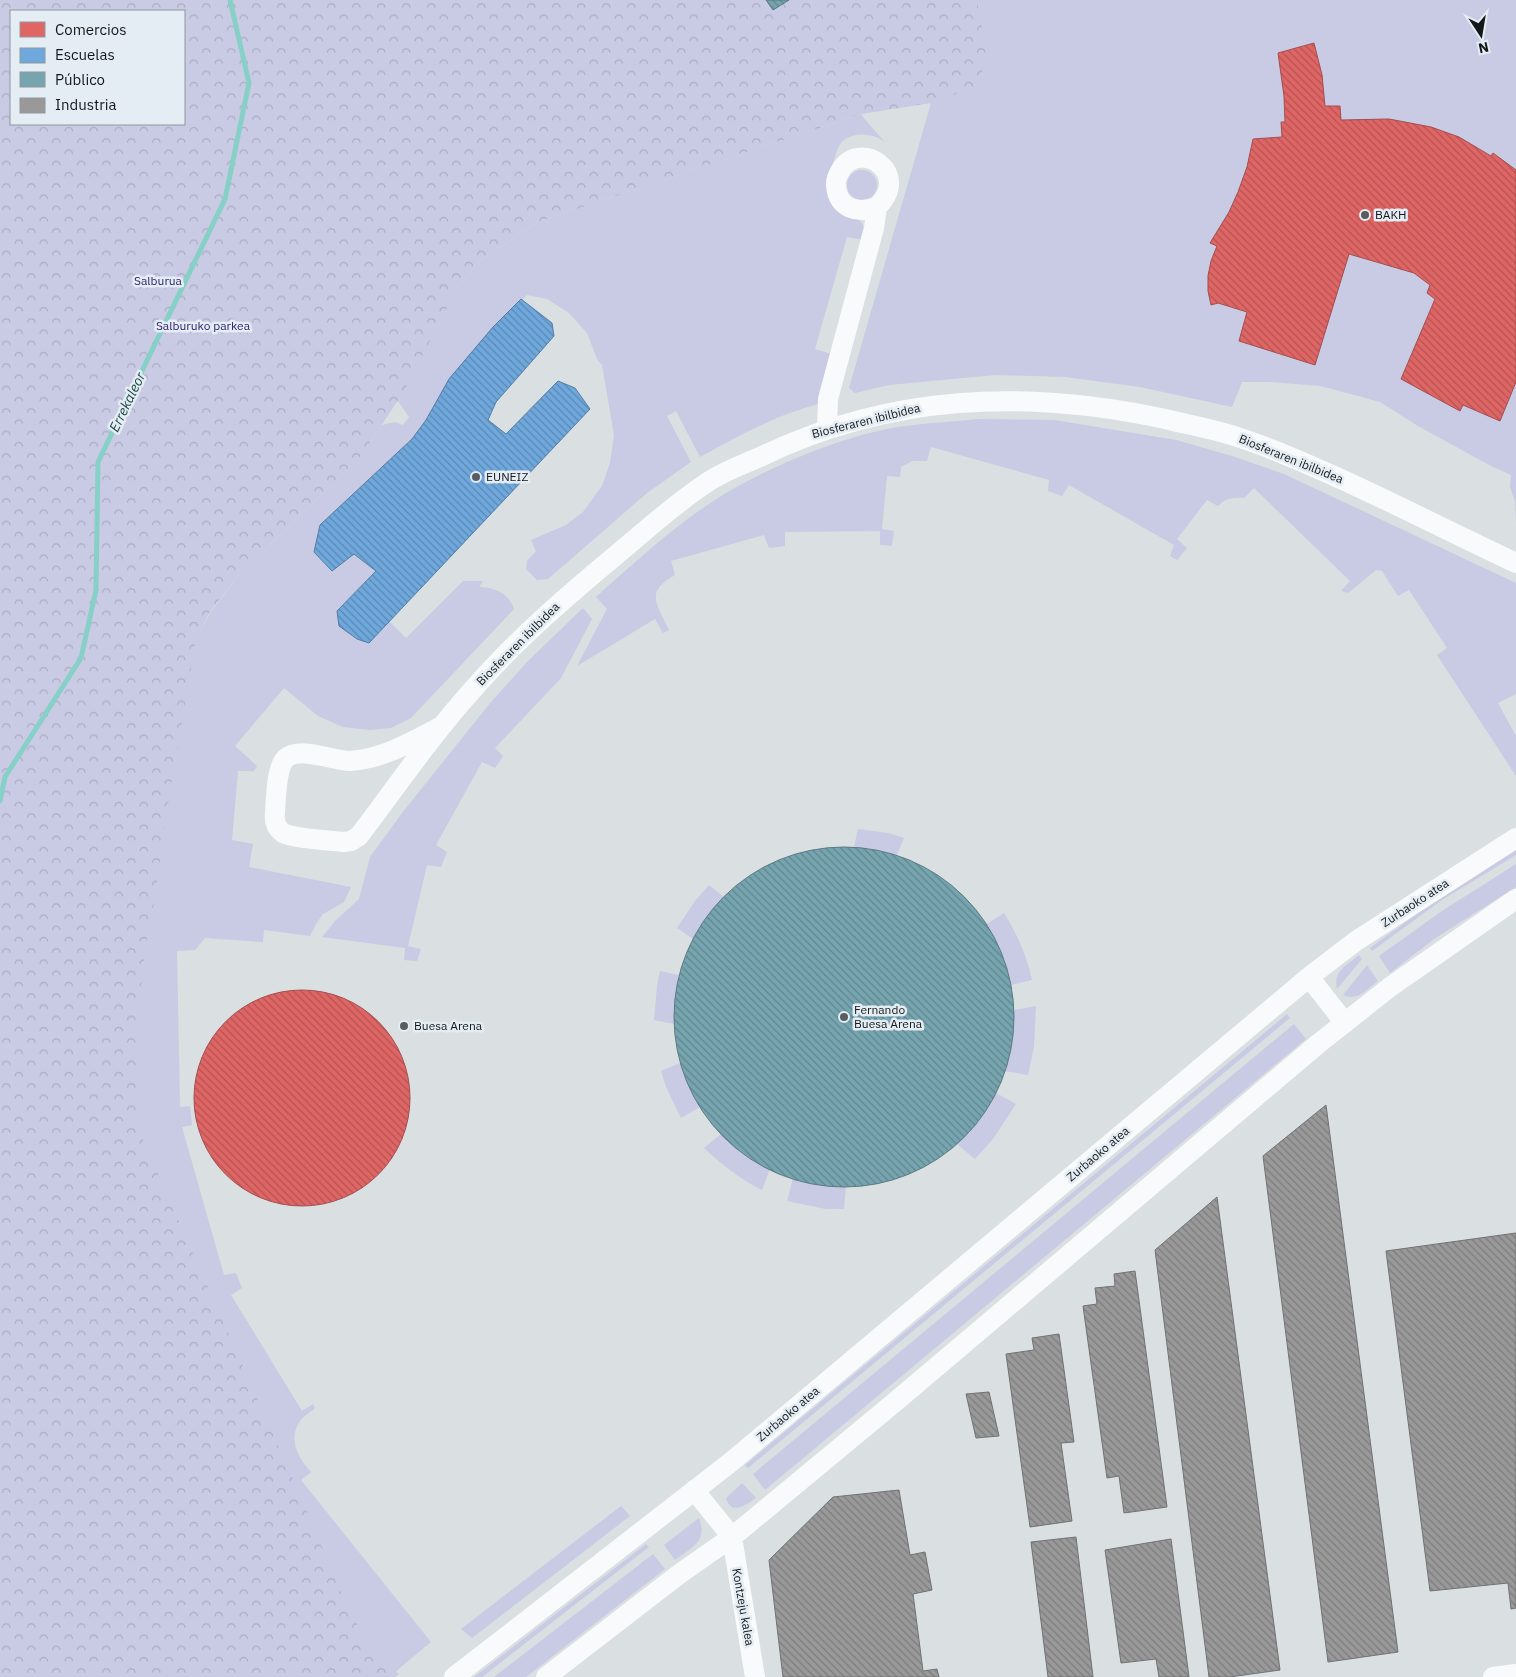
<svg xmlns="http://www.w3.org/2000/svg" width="1516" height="1677" font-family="'IBM Plex Sans',sans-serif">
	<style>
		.green { fill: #c9cae3 }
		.park { fill: url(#park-crowns); fill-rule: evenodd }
		.shops { fill: url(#shops-back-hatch); stroke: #a34e4f }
		.schools { fill: url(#schools-back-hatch); stroke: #547ca2 }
		.public { fill: url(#public-back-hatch); stroke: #597a82 }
		.industry { fill: url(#industry-back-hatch); stroke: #717273 }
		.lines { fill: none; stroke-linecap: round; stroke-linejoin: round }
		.stream { stroke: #86d0c8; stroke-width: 5 }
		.minor { stroke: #f9fafb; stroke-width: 20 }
		.poi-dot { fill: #595d5f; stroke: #e4edf4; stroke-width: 2 }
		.labels { text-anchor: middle; stroke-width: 5; stroke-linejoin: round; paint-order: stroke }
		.poi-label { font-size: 12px; fill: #141719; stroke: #e4edf4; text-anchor: start }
		.park-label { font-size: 12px; fill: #342170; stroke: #e4edf4 }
		.street-label { font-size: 12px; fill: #141719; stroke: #e4edf4 }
		.water-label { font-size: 14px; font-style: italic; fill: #1d4b46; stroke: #e4edf4 }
	</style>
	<defs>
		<pattern id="park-crowns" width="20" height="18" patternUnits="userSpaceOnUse" patternTransform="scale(1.25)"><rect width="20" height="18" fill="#c9cae3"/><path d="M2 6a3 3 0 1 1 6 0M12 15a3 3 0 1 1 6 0" fill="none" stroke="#acadc2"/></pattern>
		<pattern id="shops-back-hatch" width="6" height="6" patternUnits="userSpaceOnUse" patternTransform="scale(1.25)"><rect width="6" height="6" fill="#e06666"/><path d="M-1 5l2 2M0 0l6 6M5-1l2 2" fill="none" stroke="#b45353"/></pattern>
		<pattern id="schools-back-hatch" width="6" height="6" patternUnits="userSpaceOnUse" patternTransform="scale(1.25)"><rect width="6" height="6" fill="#6fa8dc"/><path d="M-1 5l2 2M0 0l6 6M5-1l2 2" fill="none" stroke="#5a88b2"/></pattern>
		<pattern id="public-back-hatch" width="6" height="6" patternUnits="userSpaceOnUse" patternTransform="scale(1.25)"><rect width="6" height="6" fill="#76a5af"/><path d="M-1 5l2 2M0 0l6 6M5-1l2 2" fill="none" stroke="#60858e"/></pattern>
		<pattern id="industry-back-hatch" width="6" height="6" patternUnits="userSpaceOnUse" patternTransform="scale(1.25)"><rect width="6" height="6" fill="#999"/><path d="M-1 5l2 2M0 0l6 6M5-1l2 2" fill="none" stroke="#7c7c7c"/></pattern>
	</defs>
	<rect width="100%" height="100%" fill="#dadfe2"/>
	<path class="green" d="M925,0h591v524l-1,-23 -5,-14 1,-12 -20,-9 -73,-40 -38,-24 -59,-16 -50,-4h-29l-10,25 -92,-20 -75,-10 -70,-2 -106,10 -34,8 -6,-5 82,-285z
		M861,114c2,4 19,22 24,28 -12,-9 -33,-11 -44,1 -5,6 -7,20 -10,27l27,49c7,7 7,12 5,21l-16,-3 -32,112 16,5 -13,50c-42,11 -80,32 -118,53l-24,-46 -9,5 24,46 -44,31 -99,86 -11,1 -11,-11 1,-8 9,-10 -5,-11 35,-15 17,-13 19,-26 8,-23 4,-28 -12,-70 -5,-6 -10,-26 -18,-20 -22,-14 -20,-4 -78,84 -23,41 -14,19 -92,86 -6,27 18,19 22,-17 22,17 -39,40 2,15 18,13 12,3 20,-21 17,17 57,-57h20l-4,6c16,1 29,5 35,22l-103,109 -20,10 -21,2 -27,-3 -25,-11 -34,-28 -49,58 22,20 -3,5h-16l-6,69 21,4 -4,23 102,20 -7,15 -21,12 -7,10 -6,12 -46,-6 -1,12 -58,-4 -10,12 -18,1 3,156 10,-1 2,19 -10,2 42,148 12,-2 6,15 -11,7 71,116 11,-7 2,4c-4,4 -12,8 -15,13 -13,18 -1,38 11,51l-10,8 130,162 -42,35h-277l-62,-103 140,-925 21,-37 27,-36 124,-121 20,-30 13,-3 8,3 6,-8 -11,-16 60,-114 20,-25 60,-40z
		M847 185a15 15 0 1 1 30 0a15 15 0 1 1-30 0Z
		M978,419l76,1 122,20 56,16 52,18 232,109v111l-18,9 18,33v40l-79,-121 10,-7 -38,-58 -11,6 -16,-25 -6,-1 -28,23 -7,-2 9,-10 -96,-93 -10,10c-12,-1 -18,0 -26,8l-11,-6 -30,39 10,9 -10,12 -7,-4 4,-11 -105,-60 -7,11 -14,-5 1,-11 -118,-33 -4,14h-15l-11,6 -1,10 -13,-1 -5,53 12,2 -2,15 -12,-1v-14l-95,1v14l-16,2 -5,-13 -93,26 4,14c-31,17 -18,29 -6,55l-6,3 -8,-14 -78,47 30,-57 -11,-12c39,-35 78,-71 122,-99 48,-30 124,-62 180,-71 26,-4 53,-5 80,-8z
		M583,608l9,11 -31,59 -66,70 8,8 -8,12 -13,-6 -46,83 11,7 -6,15 -14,-2 -19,81 13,3 -4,12 -13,-1 1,-12 -83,-11 14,-17 23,-21 11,-42 32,-44 89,-111 37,-41z
		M858,829l30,4 16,5 -7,17 -15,-4 -28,-4z
		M1516,850v5l-74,45 -70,51 -2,-3 70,-51z
		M1516,864v23l-82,52 -44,34 -11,-17 63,-45z
		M709,885l15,12 -14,16 -17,26 -16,-11 18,-27z
		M1004,913c13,21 23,43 28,67l-21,5 -6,-25 -18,-36z
		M1359,955l3,4 -25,30c-4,-18 9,-23 22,-34z
		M1367,965l11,16c-11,8 -21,21 -35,14z
		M660,971l19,4 -3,16 -2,33 -20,-4 3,-34z
		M1036,1006l-2,41 -6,28 -23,-4 7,-27 2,-34z
		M1287,1014l3,4 -542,450 -3,-3z
		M1294,1024l12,15 -541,451 -12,-16z
		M680,1063l13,31 7,13 -19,11 -15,-31 -5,-16z
		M996,1093l20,11 -23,35 -18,20 -18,-15 21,-23z
		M721,1134l28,23 21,12 -8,21c-22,-11 -40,-25 -58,-42z
		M793,1178l35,8h18l-2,23h-18l-39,-8z
		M742,1483l14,15c-10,7 -25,18 -30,0z
		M621,1506l9,10 -158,122 -11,-9z
		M699,1518c9,24 -8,30 -24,42l-11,-15z
		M646,1544l3,3 -167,130h-8z
		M653,1554l12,15 -139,108h-32z"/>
	<path class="park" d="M0,0h977l9,48 -6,37 -49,18 -70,11 -323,108 -60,40 -20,25 -54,104 -42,64 -124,121 -28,36 -14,27 -27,159 -20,139 -2,1 -1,9h2l-3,7 -10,81 2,3 2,87 3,13 155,350 47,111 23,45 30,26 -1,1 3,3 -4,3h-395zM11,11h173v113h-173z"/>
	<path class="shops" d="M1314,43l8,32 3,31h15l1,14 48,-1 42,8 28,10 32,19 2,-3 23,17v212l-16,39 -37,-16 -3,6 -59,-32 34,-80 -8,-6 3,-8 -16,-12 -65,-19 -34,111 -76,-24 8,-29 -29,-9 -7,2 -3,-14v-15l3,-15 6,-15 -7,-3 19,-31 9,-20 9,-25 6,-28 29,-2 -1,-15h4l-1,-26 -6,-43z
		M194 1098a108 108 0 1 1 216 0a108 108 0 1 1-216 0Z"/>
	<path class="schools" d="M521,299l31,24 2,13 -58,66 -8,18 18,14 52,-53 17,7 15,21 -221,234 -12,-4 -18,-13 -2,-15 39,-40 -22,-17 -22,17 -18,-19 6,-27 92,-86 14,-19 23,-41 44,-52z"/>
	<path class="public" d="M766,0h23l-16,10z
		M674 1017a170 170 0 1 1 340 0a170 170 0 1 1-340 0Z"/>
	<path class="industry" d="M1326,1105l72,547 -70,10 -65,-506z
		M1217,1197l63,473 -50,7h-21l-54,-427z
		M1516,1233v375l-5,1 -3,-26 -78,8 -44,-340z
		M1135,1271l32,236 -43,6 -5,-37 -12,2 -24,-172 14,-2 -2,-16 20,-2 -1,-12z
		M1059,1334l15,108 -13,1 11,78 -42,6 -24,-173 28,-4 -2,-12z
		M989,1392l10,44 -23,2 -10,-44z
		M899,1490l11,65 15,-3 7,38 -19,4 10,77 14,-2 2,8h-156l-14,-117 64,-63z
		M1076,1537l17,140h-45l-17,-135z
		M1171,1539l18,138h-30l-3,-18 -35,4 -16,-113z"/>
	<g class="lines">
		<path class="stream" d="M0,801l5,-24 76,-119 15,-68 2,-128 127,-263 24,-116 -19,-83"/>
		<path class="minor" d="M827,429l1,-30 46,-171 3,-21c35,-33 -15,-67 -35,-39 -4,6 -7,12 -6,18 2,23 22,28 41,21
			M442,726c-29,15 -59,33 -92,35 -17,0 -49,-15 -64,-3 -10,9 -10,41 -11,55 -1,8 1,15 8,20 12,6 46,7 61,9l7,-1 8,-5c38,-50 74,-103 117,-150 42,-48 90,-89 139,-130 29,-24 58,-51 90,-72 16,-12 37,-19 55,-27 130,-63 265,-68 405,-38 24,6 49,10 72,18 33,10 63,24 95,38 62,28 122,59 184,88
			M1309,977l36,46
			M694,1490l38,47 23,140
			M454,1677l277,-215 578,-485 47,-36 160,-103
			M546,1677l132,-102 54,-38 163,-135 423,-358 72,-57 126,-88
			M1493,1677l23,-3"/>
	</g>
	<g class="poi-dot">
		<circle cx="1365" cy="215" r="5"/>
		<circle cx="476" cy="477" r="5"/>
		<circle cx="844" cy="1017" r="5"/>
		<circle cx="404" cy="1026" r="5"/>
	</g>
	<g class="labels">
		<g class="poi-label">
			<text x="1375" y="219">BAKH</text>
			<text x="486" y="481">EUNEIZ</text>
			<text x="854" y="1014">Fernando<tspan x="854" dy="14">Buesa Arena</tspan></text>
			<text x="414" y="1030">Buesa Arena</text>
		</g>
		<g class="park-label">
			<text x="158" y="285">Salburua</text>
			<text x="203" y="330">Salburuko parkea</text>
		</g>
		<g class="street-label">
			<text transform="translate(866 421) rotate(-14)" y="4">Biosferaren ibilbidea</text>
			<text transform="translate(1291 459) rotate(22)" y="4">Biosferaren ibilbidea</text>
			<text transform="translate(518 644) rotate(-45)" y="4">Biosferaren ibilbidea</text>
			<text transform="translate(1415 903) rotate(-33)" y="4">Zurbaoko atea</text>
			<text transform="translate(1098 1154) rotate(-40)" y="4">Zurbaoko atea</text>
			<text transform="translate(788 1414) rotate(-40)" y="4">Zurbaoko atea</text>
			<text transform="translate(743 1607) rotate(80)" y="4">Kontzeju kalea</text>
		</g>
		<g class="water-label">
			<text transform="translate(127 402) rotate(-64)" y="5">Errekaleor</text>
		</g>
	</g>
	<rect x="10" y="10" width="175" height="115" fill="#e4edf4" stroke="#91979c"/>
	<rect x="20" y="22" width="25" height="15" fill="#e06666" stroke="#91979c"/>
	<text x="55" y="35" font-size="15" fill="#141719">Comercios</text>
	<rect x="20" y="48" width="25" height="15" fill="#6fa8dc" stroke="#91979c"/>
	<text x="55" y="60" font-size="15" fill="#141719">Escuelas</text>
	<rect x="20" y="72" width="25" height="15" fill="#76a5af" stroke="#91979c"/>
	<text x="55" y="85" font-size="15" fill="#141719">Público</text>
	<rect x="20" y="98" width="25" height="15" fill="#999999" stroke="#91979c"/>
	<text x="55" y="110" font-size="15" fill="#141719">Industria</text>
	<g transform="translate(1481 35) rotate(168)" stroke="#e4edf4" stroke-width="4" paint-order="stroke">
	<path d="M0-4L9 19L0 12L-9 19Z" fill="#141719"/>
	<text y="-8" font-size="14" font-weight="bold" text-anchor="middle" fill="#141719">N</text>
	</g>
</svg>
